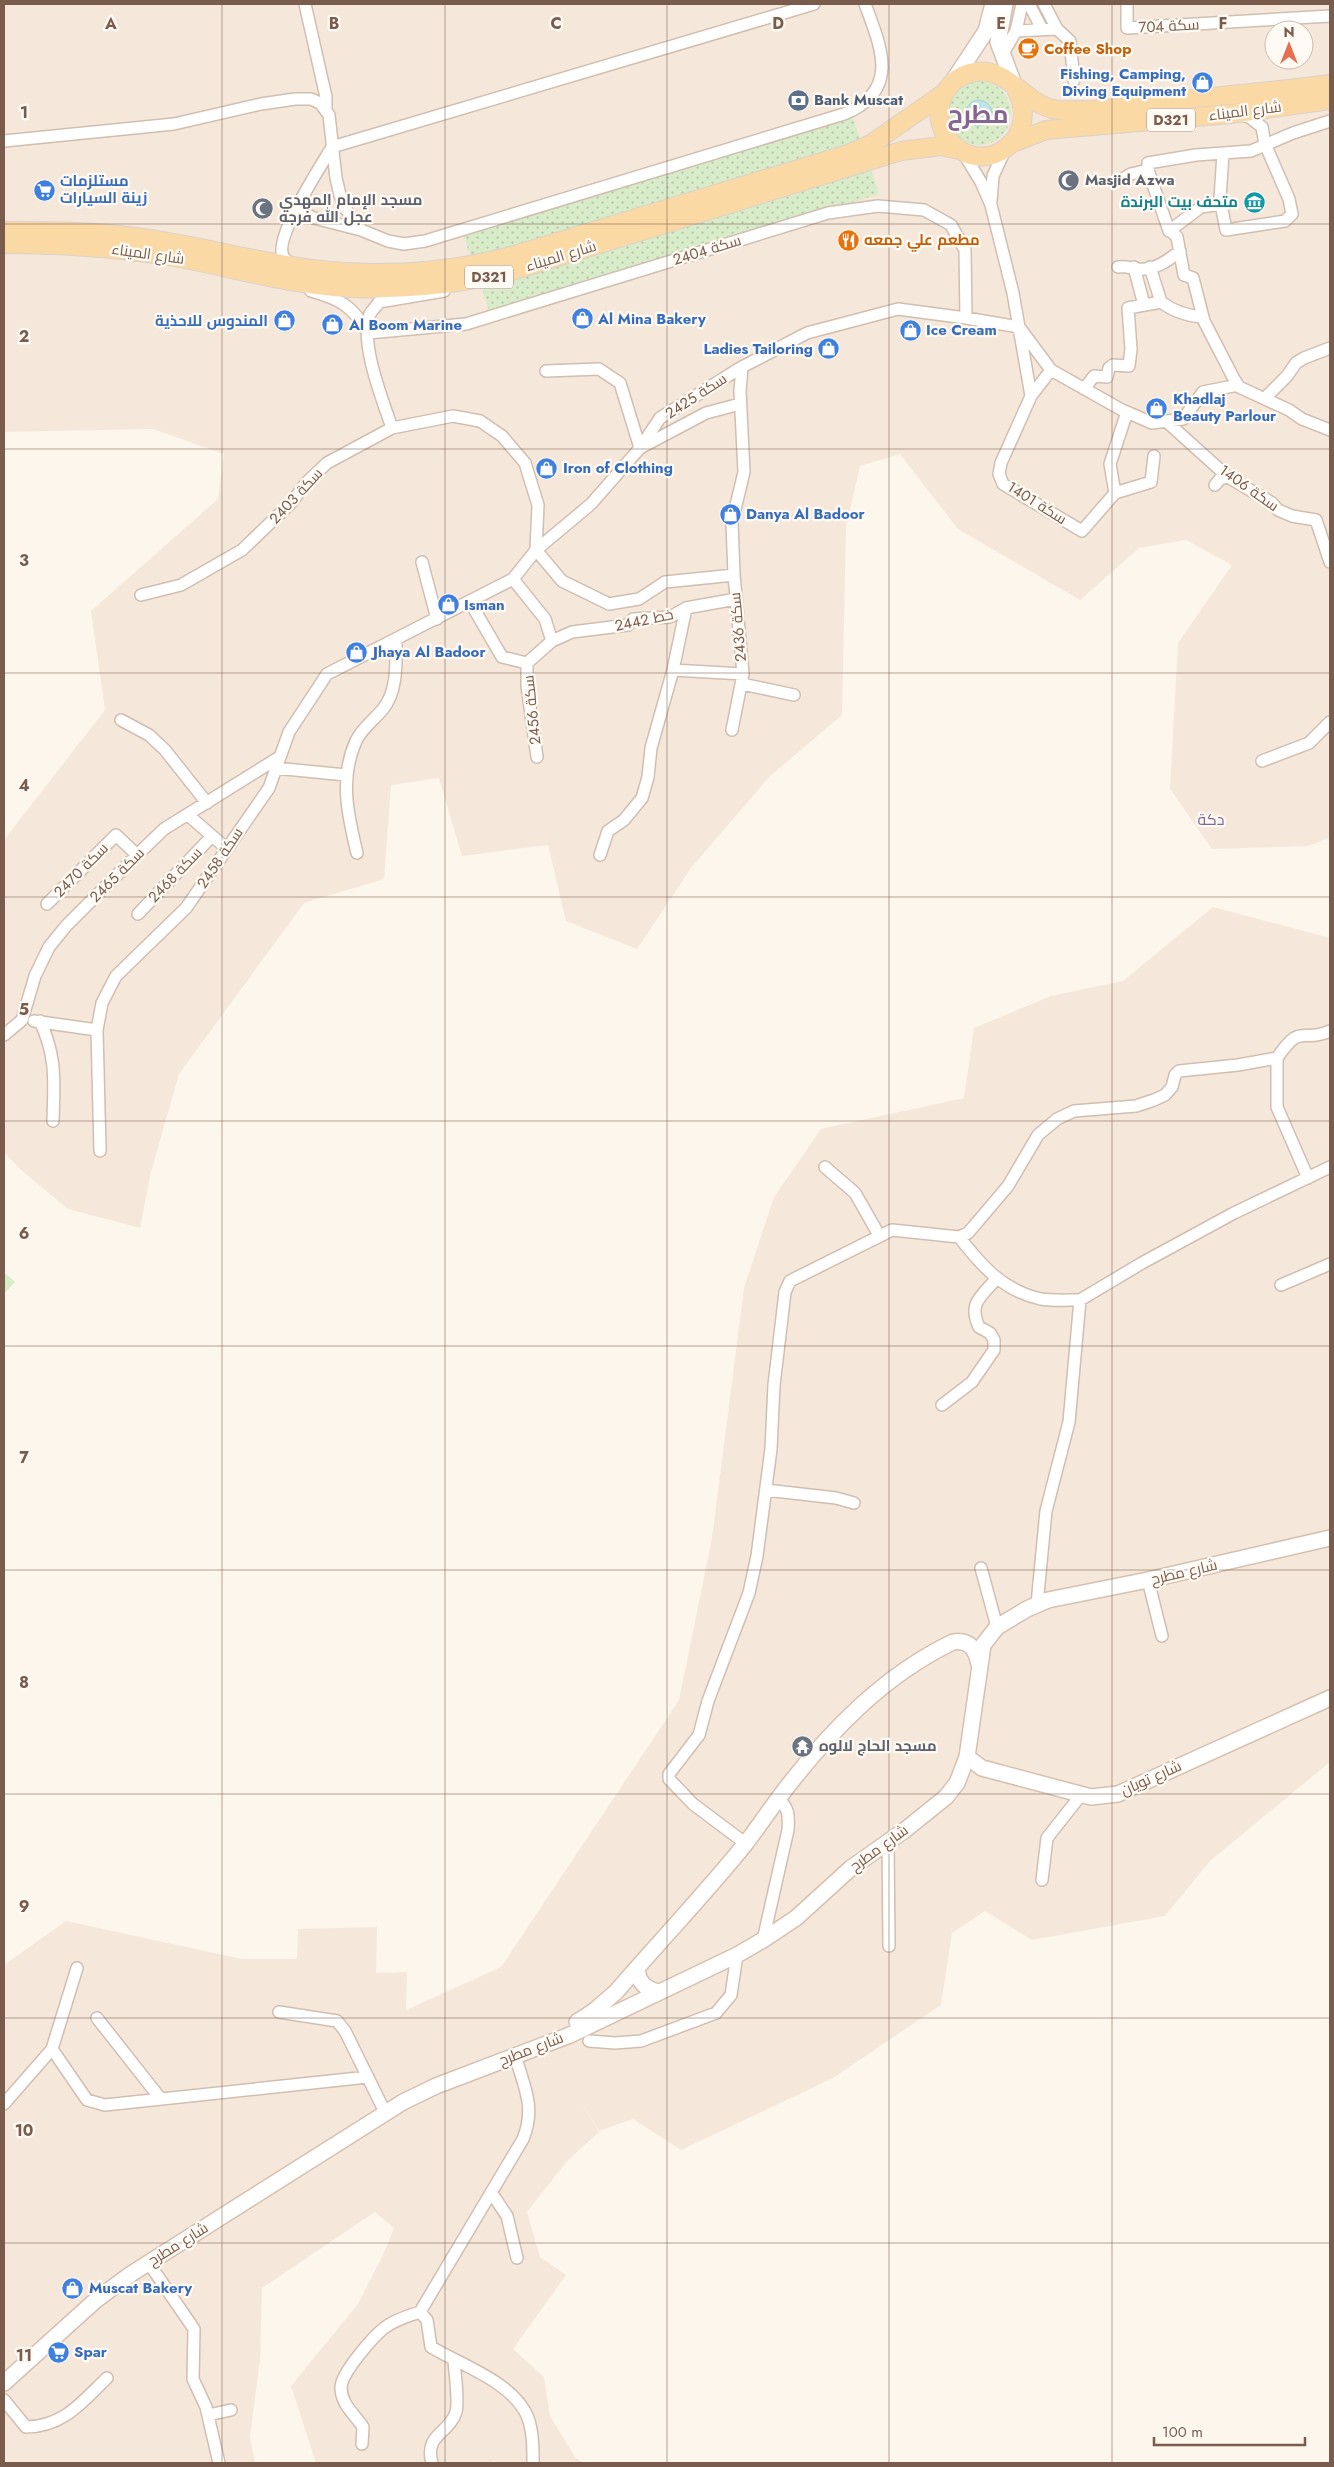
<svg xmlns="http://www.w3.org/2000/svg" width="1334" height="2467" font-family="Jost,Cairo,sans-serif">
	<style>
		.residential { fill: #f5e8da; fill-rule: evenodd }
		.green { fill: url(#green-dots) }
		.pitch { fill: #d8ecc9 }
		.water { fill: url(#water-ripples); stroke: #a5d3da }
		.lines { fill: none; stroke-linecap: round; stroke-linejoin: round }
		.street-casing { stroke: #d1beb0; stroke-width: 14 }
		.secondary-casing { stroke: #d6c0b0; stroke-width: 18 }
		.primary-casing { stroke: #dad1cd; stroke-width: 20 }
		.street { stroke: #fff; stroke-width: 11 }
		.secondary { stroke: #fff; stroke-width: 15 }
		.primary { stroke: #fbd9a5; stroke-width: 18 }
		.grid { fill: none; stroke: #7a5c4d; stroke-width: 1; stroke-opacity: 0.55 }
		.labels { text-anchor: middle; stroke-width: 4.5; stroke-linejoin: round; paint-order: stroke }
		.shield { fill: #fffaf3; stroke: #a28b7f; stroke-width: 1 }
		.shield-label { font-size: 14px; font-weight: bold; fill: #7a5c4d }
		.street-label { font-size: 15px; fill: #7a5c4d; stroke: #fffaf3 }
		.food-label { font-size: 15px; font-weight: bold; fill: #c56008; stroke: #fffaf3; text-anchor: start }
		.shop-label { font-size: 15px; font-weight: bold; fill: #366cbe; stroke: #fffaf3; text-anchor: start }
		.service-label { font-size: 15px; font-weight: bold; fill: #4e5e75; stroke: #fffaf3; text-anchor: start }
		.worship-label { font-size: 15px; font-weight: bold; fill: #5b616d; stroke: #fffaf3; text-anchor: start }
		.culture-label { font-size: 15px; font-weight: bold; fill: #0d838f; stroke: #fffaf3; text-anchor: end }
		.neighbourhood-label { font-size: 16px; fill: #846695; stroke: #fffaf3 }
		.town-label { font-size: 25px; font-weight: bold; fill: #846695; stroke: #fffaf3 }
		.grid-label { font-size: 16px; text-anchor: middle; font-weight: bold; fill: #7a5c4d; stroke: #fffaf3; stroke-width: 4.5; stroke-linejoin: round; paint-order: stroke }
	</style>
	<defs>
		<pattern id="green-dots" width="8" height="8" patternUnits="userSpaceOnUse" patternTransform="scale(1.25)"><rect width="8" height="8" fill="#d8ecc9"/><path d="M2 2h.1M6 6h.1" fill="none" stroke="#b4c2a5" stroke-width="1.8" stroke-linecap="round"/></pattern>
		<pattern id="water-ripples" width="26" height="14" patternUnits="userSpaceOnUse" patternTransform="scale(1.25)"><rect width="26" height="14" fill="#bfe3e8"/><path d="M2 4q2-2 4 0t4 0M15 11q2-2 4 0t4 0" fill="none" stroke="#a0bbbe"/></pattern>
	</defs>
	<rect width="100%" height="100%" fill="#fdf6ec"/>
	<path class="residential" d="M4,4h1326v833l-21,9 -97,3 -42,-60 8,-146 54,-78 -46,-25 -47,8 -59,52 -122,-71 -58,-75 -40,12 -14,61 -4,188 -72,61 -79,92 -54,81 -71,-28 -18,-76 -86,11 -23,-78 -48,7 -7,94 -80,24 -125,171 -28,98 -11,56 -72,-19 -48,-40 -16,-17v-312l101,-130 -14,-99 127,-112 6,-45 -71,-25 -149,3zM1274,30h30v30h-30z
		M1213,907l117,31v824l-120,99 -45,55 -133,24 -47,-29 -33,22 -11,72 -108,73 -152,72 -48,-31 -34,12 -25,-42 25,43 -32,29 -40,51 13,45 26,18 -53,74 31,28 6,39 25,41 8,6h-87l-2,-3 -2,3h-176l-25,-77 67,-82 25,-49 11,-27 -19,-16 -113,76 -2,71 -10,78 5,26h-251v-498l62,-44 176,38h55l1,-30 79,-2 -1,46 31,-1 -1,38 95,-43 178,-267 33,-162 32,-250 30,-91 47,-68 143,-31 10,-70 77,-32 72,-15z"/>
	<path class="green" d="M947 113a32 32 0 1 1 64 0a32 32 0 1 1-64 0Z
		M852,114l9,29 -388,121 -10,-30z
		M869,164l10,30 -389,120 -9,-29z"/>
	<path class="pitch" d="M4,1272l11,10 -11,12z"/>
	<path class="water" d="M966 113a13 13 0 1 1 26 0a13 13 0 1 1-26 0Z"/>
	<g class="lines">
		<defs>
			<path id="street" d="M305,4l21,93v12
				M1029,4l13,25
				M1044,4l13,25
				M1127,4v24l203,-12
				M1016,31l41,-2 13,12 4,39
				M1002,55l14,-24 6,-27
				M4,141l170,-17 87,-20 34,-5h16l9,4 9,12 7,63 4,17 5,13 16,22
				M962,151l19,31 10,23 22,88 18,103
				M1223,153l-3,46 6,31 59,-9 7,-7 -3,-15 -24,-55 -3,-17 -13,-10 -10,-2
				M1148,170l20,58 9,9 7,38 9,3 11,43 30,58 5,8 50,23 13,9 28,11
				M1121,180l10,-6 17,-4v-7l48,-8 55,-4 42,-18 37,-12
				M991,201l2,-25 12,-26
				M296,210l18,8 47,12 27,11 16,3 21,-3 419,-127c57,-23 37,-67 21,-110
				M1169,231l32,-24 20,-3
				M291,265c-2,-2 -6,-5 -8,-9 -9,-19 38,-90 49,-109l482,-143
				M1118,267c8,-1 13,1 20,2 16,2 31,-9 42,-18
				M1134,267l10,38
				M1150,267l11,35
				M311,291c29,8 42,15 57,42
				M1019,327l32,43 71,40 30,13 31,-4 20,-27 35,-7
				M368,333l98,-9 362,-111 50,-7 46,4 27,15 14,25 1,68
				M1051,370l-20,26 -30,67 -2,11 4,10 79,47 33,-38
				M546,371l53,-2 21,14 20,65 66,-35 34,-9
				M1084,389l10,-13 13,1 2,-9 4,-3 16,1 2,-17 -3,-41 33,-6c12,9 27,14 42,15
				M1265,398l22,-22 9,-13 8,-5 26,-10
				M1166,421l62,56 44,26 6,7 14,6 24,4 14,42
				M392,428c-9,-27 -33,-86 -22,-114 2,-4 7,-8 9,-12l65,-11
				M1215,485l5,-6 8,-2
				M1115,493l-5,-29 17,-52
				M1115,493l36,-11 3,-26
				M422,562l15,57
				M513,579l32,40 7,22 -25,22v23l10,71
				M141,595l40,-10 61,-35 49,-47 16,-21 20,-19 65,-35 61,-12 27,5 22,15 23,27 13,42 -2,45 26,31 47,23 30,-5 26,-17 69,-7
				M470,602l32,55 25,6
				M552,641l20,-9 56,-7 5,-6 37,-2 16,-9 50,-9
				M673,670l13,-62
				M742,684l52,11
				M121,720l28,15 16,15 42,53
				M732,730l11,-56
				M1262,761l47,-18 21,-21
				M275,768l71,7
				M188,815l38,33
				M357,853c-9,-37 -18,-75 -1,-112 5,-12 19,-22 27,-32 15,-18 13,-48 13,-70
				M600,855l8,-24 16,-11 18,-22 6,-21 3,-29 22,-78 70,4 -9,-99 -2,-53 12,-50 -4,-81 2,-24
				M47,904l69,-69 21,20
				M138,914l74,-78
				M34,1021l63,9
				M40,1021c17,37 14,60 13,100
				M4,1035l18,-15 13,-44 14,-29 17,-21 71,-71 27,-26 114,-71
				M1277,1058v49l31,71
				M100,1151l-3,-121 5,-27 14,-27 70,-68 83,-120 20,-56 38,-58 186,-95 23,-29 55,-46 49,-56 20,-30 82,-51 65,-34 91,-24 68,9 53,9
				M825,1167l30,26 24,42
				M959,1237c22,28 44,54 82,62 12,2 27,1 39,1
				M1281,1285l49,-21
				M942,1405l30,-23 22,-32v-10l-4,-7 -11,-6c-11,-24 2,-30 17,-48
				M766,1490l70,8 18,5
				M981,1568l16,59
				M1148,1580l14,56
				M1037,1604l9,-93 23,-89 11,-122 62,-37 92,-50 96,-46
				M888,1842l1,104
				M745,1843l-52,-39 -24,-25v-5l30,-39 9,-34 41,-108 8,-37 14,-107 3,-64 11,-93 5,-11 102,-51 67,7 9,-4 40,-47 30,-51 19,-16 17,-8 62,-5 18,-6 11,-5 7,-8 3,-12 4,-4 59,-6 39,-7c25,-37 24,-14 53,-27
				M1042,1880l5,-42 34,-43
				M763,1940l25,-110c1,-15 1,-21 -10,-32
				M279,2012l58,9 8,10 37,75
				M97,2018l63,80
				M589,2041l26,2 26,-2 75,-28 15,-18 6,-40
				M52,2049l35,51 18,5 263,-28
				M515,2055c9,32 21,52 8,84l-103,173 7,8 4,27c30,18 84,36 97,71 5,14 5,30 5,45
				M4,2104l48,-55 25,-81
				M491,2192l16,24 10,42
				M148,2262l46,67 -1,50 13,28 13,56
				M4,2400l22,27c37,0 56,-25 81,-49
				M208,2415l23,-5
				M362,2444l1,-17c-9,-14 -22,-22 -22,-40 1,-15 34,-53 46,-61 10,-7 21,-10 33,-14
				M432,2463c-8,-29 17,-29 24,-51 3,-11 -1,-38 -2,-51"/>
			<path id="secondary" d="M1005,4l-7,38 17,45
				M953,81l33,-50 7,-27
				M967,1757l15,11 109,29 27,-3 212,-96
				M637,1968c1,14 8,21 21,24
				M577,2022l17,-11 22,-19c43,-50 89,-98 130,-149 13,-17 25,-35 38,-52 46,-60 100,-116 169,-149 16,-3 23,7 26,22
				M4,2383l92,-83 35,-26 272,-172 33,-16 134,-51 167,-80 26,-15 33,-22 55,-50 54,-38 41,-33 11,-14 10,-26 16,-112 14,-18 30,-18 21,-9 100,-20 182,-42"/>
			<path id="primary" d="M1016,89c27,50 -33,91 -66,52 -22,-25 -8,-64 25,-69 34,-6 52,36 84,38 40,2 81,-5 121,-10 50,-5 100,-9 150,-16
				M1013,143l33,-13 185,-16 99,-14
				M4,231c44,0 88,0 132,6 60,8 117,24 176,32 66,8 132,4 196,-12l340,-103 23,-10 72,-50
				M4,244c57,0 114,4 170,13 57,10 115,28 173,31 56,2 111,-3 165,-17l389,-120 40,-5 18,4"/>
		</defs>
		<use href="#street" class="street-casing"/>
		<use href="#secondary" class="secondary-casing"/>
		<use href="#primary" class="primary-casing"/>
		<use href="#street" class="street"/>
		<use href="#secondary" class="secondary"/>
		<use href="#primary" class="primary"/>
	</g>
	<path class="grid" d="M222,4v2459M445,4v2459M667,4v2459M889,4v2459M1112,4v2459M4,224h1326M4,449h1326M4,673h1326M4,897h1326M4,1121h1326M4,1346h1326M4,1570h1326M4,1794h1326M4,2018h1326M4,2243h1326"/>
	<defs>
		<symbol id="cafe-disc" viewBox="-11 -11 22 22"><circle r="9.5" fill="#e8710a" stroke="#fffaf3"/><path d="M-5.5-4.5H6V0H3Q3 3.5 0 3.5H-2.5Q-5.5 3.5-5.5 0ZM3-3.2v2h1.7v-2ZM-6 4.5H4V6H-6Z" fill="#fff"/></symbol>
		<symbol id="shop-disc" viewBox="-11 -11 22 22"><circle r="9.5" fill="#3f7fe0" stroke="#fffaf3"/><path d="M-5-2.5h2.3a2.7 3.5 0 0 1 5.4 0H5L5.5 6h-11ZM-1.5-2.5h3a1.5 2.3 0 0 0-3 0Z" fill="#fff"/></symbol>
		<symbol id="bank-disc" viewBox="-11 -11 22 22"><circle r="9.5" fill="#5c6f8a" stroke="#fffaf3"/><path d="M-6-4H6V4H-6ZM0-2.3a2.3 2.3 0 1 0 0 4.6a2.3 2.3 0 1 0 0-4.6Z" fill="#fff"/></symbol>
		<symbol id="mosque-disc" viewBox="-11 -11 22 22"><circle r="9.5" fill="#6b7280" stroke="#fffaf3"/><path d="M3.5-4.9A6 6 0 1 0 3.5 4.9A5 5 0 1 1 3.5-4.9Z" fill="#fff"/></symbol>
		<symbol id="supermarket-disc" viewBox="-11 -11 22 22"><circle r="9.5" fill="#3f7fe0" stroke="#fffaf3"/><path d="M-6-5.5h2.5l.6 2H6L4.5 2H-2.5L-4.4-4H-6ZM-1.5 3.2a1.3 1.3 0 1 0 .1 0ZM3 3.2a1.3 1.3 0 1 0 .1 0Z" fill="#fff"/></symbol>
		<symbol id="museum-disc" viewBox="-11 -11 22 22"><circle r="9.5" fill="#0f9aa8" stroke="#fffaf3"/><path d="M0-6L6-3V-2H-6V-3ZM-5-1h2V3h-2ZM-1-1h2V3h-2ZM3-1h2V3H3ZM-6 4H6V6H-6Z" fill="#fff"/></symbol>
		<symbol id="restaurant-disc" viewBox="-11 -11 22 22"><circle r="9.5" fill="#e8710a" stroke="#fffaf3"/><path d="M-5-6h1v4h1v-4h1v4h1v-4h1v5L-1.5 .5V6h-2V.5L-5-1ZM5-6V6H3V1.5H1.5Q1.5-4 5-6Z" fill="#fff"/></symbol>
		<symbol id="temple-disc" viewBox="-11 -11 22 22"><circle r="9.5" fill="#6b7280" stroke="#fffaf3"/><path d="M0-6L5-2H3V0L6.5 2.5H4V6H1.5V3h-3V6H-4V2.5H-6.5L-3 0V-2H-5Z" fill="#fff"/></symbol>
	</defs>
	<g fill-rule="evenodd">
		<use href="#cafe-disc" x="1016" y="36" width="25" height="25"/>
		<use href="#shop-disc" x="1190" y="70" width="25" height="25"/>
		<use href="#bank-disc" x="786" y="88" width="25" height="25"/>
		<use href="#mosque-disc" x="1056" y="168" width="25" height="25"/>
		<use href="#supermarket-disc" x="32" y="178" width="25" height="25"/>
		<use href="#museum-disc" x="1242" y="190" width="25" height="25"/>
		<use href="#mosque-disc" x="250" y="196" width="25" height="25"/>
		<use href="#restaurant-disc" x="836" y="228" width="25" height="25"/>
		<use href="#shop-disc" x="570" y="306" width="25" height="25"/>
		<use href="#shop-disc" x="272" y="308" width="25" height="25"/>
		<use href="#shop-disc" x="320" y="312" width="25" height="25"/>
		<use href="#shop-disc" x="898" y="318" width="25" height="25"/>
		<use href="#shop-disc" x="816" y="336" width="25" height="25"/>
		<use href="#shop-disc" x="1144" y="396" width="25" height="25"/>
		<use href="#shop-disc" x="534" y="456" width="25" height="25"/>
		<use href="#shop-disc" x="718" y="502" width="25" height="25"/>
		<use href="#shop-disc" x="436" y="592" width="25" height="25"/>
		<use href="#shop-disc" x="344" y="640" width="25" height="25"/>
		<use href="#temple-disc" x="790" y="1734" width="25" height="25"/>
		<use href="#shop-disc" x="60" y="2276" width="25" height="25"/>
		<use href="#supermarket-disc" x="46" y="2340" width="25" height="25"/>
	</g>
	<g class="labels">
		<g class="shield">
			<rect x="1147" y="108.5" width="48" height="23" rx="4"/>
			<rect x="465" y="265.5" width="48" height="23" rx="4"/>
		</g>
		<g class="shield-label">
			<text x="1171" y="125">D321</text>
			<text x="489" y="282">D321</text>
		</g>
		<g class="street-label">
			<text transform="translate(1169 26) rotate(-3)" y="5">سكة 704</text>
			<text transform="translate(1245 111) rotate(-7)" y="5">شارع الميناء</text>
			<text transform="translate(707 250) rotate(-17)" y="5">سكة 2404</text>
			<text transform="translate(148 254) rotate(8)" y="5">شارع الميناء</text>
			<text transform="translate(561 256) rotate(-17)" y="5">شارع الميناء</text>
			<text transform="translate(696 396) rotate(-33)" y="5">سكة 2425</text>
			<text transform="translate(1249 488) rotate(35)" y="5">1406 سكة</text>
			<text transform="translate(296 496) rotate(-47)" y="5">سكة 2403</text>
			<text transform="translate(1037 503) rotate(32)" y="5">1401 سكة</text>
			<text transform="translate(644 620) rotate(-12)" y="5">2442 خط</text>
			<text transform="translate(738 627) rotate(-95)" y="5">سكة 2436</text>
			<text transform="translate(532 710) rotate(-96)" y="5">سكة 2456</text>
			<text transform="translate(220 858) rotate(-56)" y="5">سكة 2458</text>
			<text transform="translate(81 870) rotate(-45)" y="5">سكة 2470</text>
			<text transform="translate(117 875) rotate(-45)" y="5">سكة 2465</text>
			<text transform="translate(175 875) rotate(-46)" y="5">سكة 2468</text>
			<text transform="translate(1184 1572) rotate(-13)" y="5">شارع مطرح</text>
			<text transform="translate(1151 1778) rotate(-24)" y="5">شارع تويان</text>
			<text transform="translate(879 1848) rotate(-36)" y="5">شارع مطرح</text>
			<text transform="translate(531 2049) rotate(-21)" y="5">شارع مطرح</text>
			<text transform="translate(178 2244) rotate(-32)" y="5">شارع مطرح</text>
		</g>
		<g class="food-label">
			<text x="1044" y="54">Coffee Shop</text>
			<text x="864" y="245">مطعم علي جمعه</text>
		</g>
		<g class="shop-label">
			<text x="1186" y="79" text-anchor="end">Fishing, Camping,<tspan x="1186" dy="17">Diving Equipment</tspan></text>
			<text x="60" y="186">مستلزمات<tspan x="60" dy="17">زينة السيارات</tspan></text>
			<text x="598" y="324">Al Mina Bakery</text>
			<text x="268" y="326" text-anchor="end">المندوس للاحذية</text>
			<text x="349" y="330">Al Boom Marine</text>
			<text x="926" y="335">Ice Cream</text>
			<text x="813" y="354" text-anchor="end">Ladies Tailoring</text>
			<text x="1173" y="404">Khadlaj<tspan x="1173" dy="17">Beauty Parlour</tspan></text>
			<text x="563" y="473">Iron of Clothing</text>
			<text x="746" y="519">Danya Al Badoor</text>
			<text x="464" y="610">Isman</text>
			<text x="373" y="657">Jhaya Al Badoor</text>
			<text x="89" y="2293">Muscat Bakery</text>
			<text x="74" y="2357">Spar</text>
		</g>
		<g class="service-label">
			<text x="814" y="105">Bank Muscat</text>
		</g>
		<g class="worship-label">
			<text x="1085" y="185">Masjid Azwa</text>
			<text x="279" y="205">مسجد الإمام المهدي<tspan x="279" dy="17">عجل الله فرجه</tspan></text>
			<text x="819" y="1751">مسجد الحاج لالوه</text>
		</g>
		<g class="culture-label">
			<text x="1238" y="207">متحف بيت البرندة</text>
		</g>
		<g class="neighbourhood-label">
			<text x="1211" y="825">دكة</text>
		</g>
		<g class="town-label">
			<text x="978" y="123">مطرح</text>
		</g>
	</g>
	<g class="grid-label">
		<text x="111" y="29">A</text>
		<text x="334" y="29">B</text>
		<text x="556" y="29">C</text>
		<text x="778" y="29">D</text>
		<text x="1001" y="29">E</text>
		<text x="1223" y="29">F</text>
		<text x="24" y="118">1</text>
		<text x="24" y="342">2</text>
		<text x="24" y="566">3</text>
		<text x="24" y="791">4</text>
		<text x="24" y="1015">5</text>
		<text x="24" y="1239">6</text>
		<text x="24" y="1463">7</text>
		<text x="24" y="1688">8</text>
		<text x="24" y="1912">9</text>
		<text x="24" y="2136">10</text>
		<text x="24" y="2361">11</text>
	</g>
	<rect width="1334" height="2467" fill="none" stroke="#7a5c4d" stroke-width="10"/>
	<g transform="translate(1289 45)"><circle r="24" fill="#fffaf3" stroke="#cabbb1"/>
	<path d="M0-4L9 19L0 12L-9 19Z" fill="#e76f51"/>
	<text y="-8" font-size="14" font-weight="bold" text-anchor="middle" fill="#7a5c4d">N</text>
	</g>
	<path d="M1154 2437v8h151v-8" fill="none" stroke="#7a5c4d" stroke-width="2.5"/>
	<text x="1162" y="2437" font-size="15" fill="#7a5c4d" stroke="#fffaf3" stroke-width="4" paint-order="stroke">100 m</text>
</svg>
